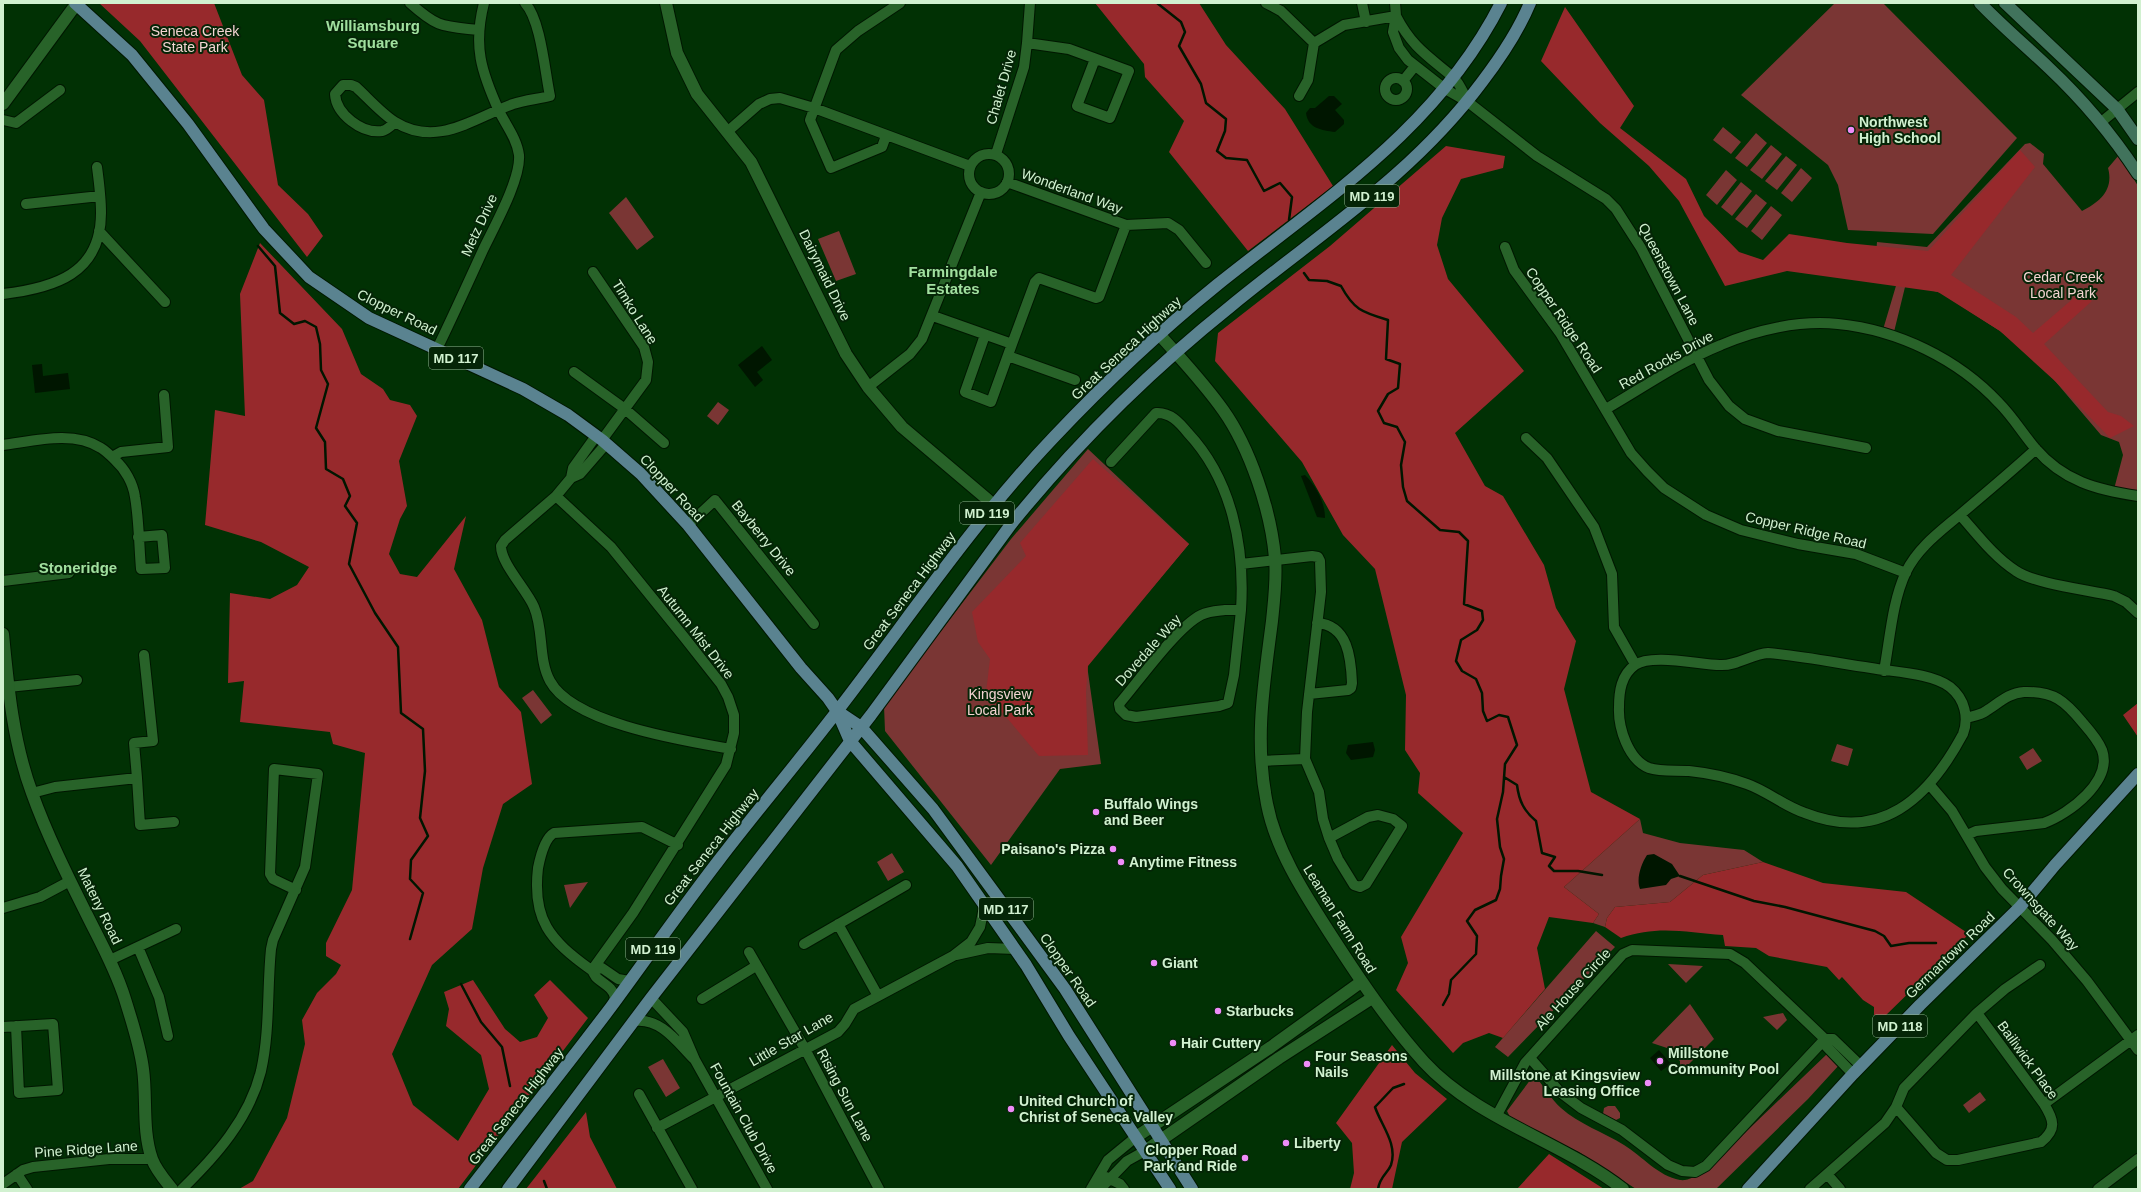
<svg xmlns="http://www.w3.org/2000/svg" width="2141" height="1192" font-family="Helvetica,sans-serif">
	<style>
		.green { fill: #7a3634 }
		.forest { fill: #97292c }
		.water { fill: #001600 }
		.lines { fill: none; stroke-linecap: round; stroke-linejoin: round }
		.stream { stroke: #001600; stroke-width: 2.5 }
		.minor-casing { stroke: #001700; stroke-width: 12 }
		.tertiary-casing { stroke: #001700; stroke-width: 14 }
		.secondary-casing { stroke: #001700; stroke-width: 14 }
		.primary-casing { stroke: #001700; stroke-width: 14 }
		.minor { stroke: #286329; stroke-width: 10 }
		.tertiary { stroke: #286329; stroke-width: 12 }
		.secondary { stroke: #41735c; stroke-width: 12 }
		.primary { stroke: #5a8390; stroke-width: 12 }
		.poi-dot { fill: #ee8cf8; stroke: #052507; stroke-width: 1.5 }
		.labels { text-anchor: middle; stroke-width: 4; stroke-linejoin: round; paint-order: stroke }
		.shield { fill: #052507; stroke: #94b494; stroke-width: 1 }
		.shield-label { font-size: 13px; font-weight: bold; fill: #d1f1d0 }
		.park-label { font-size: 14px; fill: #f4d4d2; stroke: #052507 }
		.street-label { font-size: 14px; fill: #d1f1d0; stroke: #052507 }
		.poi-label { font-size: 14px; font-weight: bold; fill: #d1f1d0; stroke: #052507; text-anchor: start }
		.neighbourhood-label { font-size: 15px; font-weight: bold; fill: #a1e09f; stroke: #052507 }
	</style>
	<rect width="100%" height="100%" fill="#013104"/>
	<path class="green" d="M1835,3h48l134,135 -84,96 -85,-4 -10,-45 -10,-20 -87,-70z
		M1723,127l18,15 -10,12 -18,-14z
		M1756,133l11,10 -20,24 -12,-9z
		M2030,143l14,11 -1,10 39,47c18,-9 32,-21 26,-43l11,-13 19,31v310l-25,-3 10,-38 -4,-13 -18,-7 -63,-74 -38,-30 -59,-38 -35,-10 -13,53 -11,-3 16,-54 -24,-2 3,-35 50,5 98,-103z
		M1771,145l11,9 -20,25 -12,-9z
		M1786,156l11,9 -20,25 -12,-9z
		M1801,168l11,10 -20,24 -11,-9z
		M1726,170l11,10 -20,25 -11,-10z
		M1741,182l11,9 -20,25 -11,-9z
		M1756,194l11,9 -20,25 -12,-9z
		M626,197l28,40 -17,13 -28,-37z
		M1771,206l11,9 -20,25 -11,-9z
		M839,231l17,43 -20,7 -18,-42z
		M718,402l11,8 -11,15 -11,-9z
		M1088,449l101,95 -102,121 14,99 -41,5 -69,96 -106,-134 -1,-25 127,-167z
		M533,690l19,25 -11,9 -19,-26z
		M1837,744l16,5 -5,17 -17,-5z
		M2033,748l9,13 -15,9 -8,-13z
		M1640,819l3,14 37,10 64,7 19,12 -60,13 -33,27 -55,5 -8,11 -2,9 -12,-4 6,-9 -35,-27z
		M892,853l12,19 -16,9 -11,-19z
		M588,882l-18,26 -6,-23z
		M1596,931l19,16 -107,110 -13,-10z
		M1668,964l35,2 -17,17z
		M1690,1004l24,35 -34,34v-12l-13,-13 -15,-5z
		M1783,1013l4,7 -10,10 -14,-13z
		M1827,1054l13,10 -32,35 -92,90h-80l-57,-37 -32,-15 -37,-20 -3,-6 27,-36c9,10 17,24 27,33 18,16 42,24 63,37 18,11 34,31 56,35 8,1 16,-4 23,-7z
		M663,1059l17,29 -14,9 -18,-30z
		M1980,1092l6,8 -17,13 -6,-8z
		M1608,1106h7l5,7v5l-4,2 -13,-6 1,-6z"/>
	<path class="forest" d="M99,3h115l28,72 22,25 14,85 30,29 15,22 -16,21 -167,-216z
		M1095,3h104l27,42 59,64 48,77 -85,65 -79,-99 15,-31 -39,-44 -1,-13z
		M1565,7l69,99 -14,22 66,51 18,37 35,36 24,8 26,-26 58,9 81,8 92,-101 15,17 -84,108 65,42 17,16 49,-42 10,10 -48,43 64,68 13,4 13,10 -24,12 -54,-56 -56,-51 -62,-39 -151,-21 -62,15 -46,-85 -30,-35 -49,-43 -59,-62z
		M1446,146l59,10 -2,12 -42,11 -19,39 -5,27 11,34 76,92 -69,62 30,53 18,10 41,69 12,43 20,33 -12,48 27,103 49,27 -76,68 35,27 -6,9 -44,-6 -12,31 8,41 -42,49 -14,-5 -26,10 -10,10 -57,-63 12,-27 -7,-26 62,-104 -45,-40 2,-20 -15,-23 1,-55 -31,-126 -32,-34 -41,-73 -87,-101 3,-28 112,-87z
		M260,243l82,86 19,45 22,15 7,11 20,5 7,11 -18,45 8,45 -7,13 -11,35 11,20 17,3 49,-61 -12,53 28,51 17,67 22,25 11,72 -29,20 -20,64 -11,61 -40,36 -40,89 21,51 45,36 31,-52 -8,-34 -35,-29 3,-17 -5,-17 29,-12 32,49 15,13 17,-5 11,-19 -14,-23 16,-15 38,38 -130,171h-219l14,-8 34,-63 18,-74 -3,-24 15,-27 19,-19 5,-9 -15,-9v-13l26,-53 13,-137 -32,-9 -3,-12 -90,-10 4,-41 -16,2 2,-90 40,6 27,-14 12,-18 -48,-25 -56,-17 10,-115 30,6 -5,-122z
		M1093,459l96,85 -101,122 -2,26 2,63 -49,1 -53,-63 4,-34 -12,-17 -6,-30 54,-56 -6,-13z
		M2138,703v34l-15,-22z
		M1763,862l60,21 83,9 63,42 -88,86h-7v-13l-11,-7 -21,-23 -3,3 -12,-13 -58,-11 -13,-8 -31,-2 -2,-11c-37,-3 -67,-10 -102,3l-16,-11 2,-9 8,-11 55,-5 33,-27z
		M1392,1045l23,28 32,26 -45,43 -10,47h-42l4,-16 -2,-30 -16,-20z
		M586,1112l4,25 27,52h-91z
		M1549,1154l55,35h-87z"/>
	<path class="water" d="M1329,96h5l8,8 -7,6 9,10v4l-9,8c-13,-2 -27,-3 -29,-19l4,-5h5z
		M762,346l10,14 -15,12 6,8 -8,7 -17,-22z
		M42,364l1,12 25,-3 2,16 -35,4 -3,-28z
		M1305,475c11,11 20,27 20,43l-8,-1 -16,-41z
		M1373,742l2,8 -2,7 -22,3 -5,-7 2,-8z
		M1654,854l18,10 8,12 -9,3 -5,6 -26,4c-4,-10 1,-25 7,-34z
		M1659,1050l12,14 -10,7 -11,-13z"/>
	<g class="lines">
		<path class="stream" d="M1157,3l24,19 4,10 -6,14 22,38 5,19 20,16 -1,12 -8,20 9,7 21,2 17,31 16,-8 12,14 -3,23
			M258,246l17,20 5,47 14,11 11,-3 11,6 4,17 1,26 7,14 -12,44 9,14 1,27 17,10 7,17 -5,10 12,17 -8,41 26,49 23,34 3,66 22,16 2,42 -5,47 8,18 -17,24 -1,19 13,14 -13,46
			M1304,273l5,7 18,1 14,5c13,24 21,26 47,34l-2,39 14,5 -2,24 -10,6 -10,17 6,12 13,4 8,15 -4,23 2,22 4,14 33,29 19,2 9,9 -4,63 18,7 1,9 -6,10 -16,10 -5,21 6,10 14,8 6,14 1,18 4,10 12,-6 9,2 9,28 -12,19 -2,28 -6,27 3,28 4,12 -3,17 -1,13 -4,11 -21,10 -8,11 10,15 -1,18 -25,26 -2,14 -6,11
			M1504,777l13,8c2,16 7,26 19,36l6,32 13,4 -6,9 5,5h24l24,4
			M1680,876l74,25 31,6 90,24 9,5 7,10 18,-3h27
			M461,984l20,38 21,25 8,39
			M544,1181l3,8
			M1378,1189c2,-13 10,-16 13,-24 7,-21 -10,-40 -16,-58l18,-19 11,-4"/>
		<defs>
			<path id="minor" d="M410,3c28,25 32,23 68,27
				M1266,3l15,8 33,32 30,-18 52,-9
				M1362,3l4,19
				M1395,3l1,13 -3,16 6,16 9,12 37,29 23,13 69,54 69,43 10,10 25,39 68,132 20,26 16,13 33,12 88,17
				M1396,16c16,31 32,40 57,61 7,6 11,18 15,25
				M1027,43l42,6 60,22 -19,47 -33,-12 18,-47
				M1385 89a11 11 0 1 1 22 0a11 11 0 1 1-22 0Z
				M1403,81l12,-15
				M1299,96l9,-16 6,-37
				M3,120l13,3 44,-33
				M395,122c-4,4 -8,8 -13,9 -20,3 -46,-17 -47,-37l8,-9h8l5,2c12,11 25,26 39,35 42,26 79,-4 118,-18 12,-4 25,-5 37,-8 -5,-23 -9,-76 -25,-93
				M2100,123l38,-31
				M727,132l32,-28 11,-5 10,-1 34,10 156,58
				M886,136l-4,11 -51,21 -21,-48 26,-70 22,-19 42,-28
				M969 174a20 20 0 1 1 40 0a20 20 0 1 1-40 0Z
				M996,154l28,-87 3,-24 3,-40
				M1007,182l119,43 42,-2 11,7 27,33
				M26,204l74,-8
				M99,231l66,71
				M1505,247l9,23 46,63 71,120 16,18 17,17 42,27 35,15 57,14 58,10 50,19
				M593,272l51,75 4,15 -2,18 -44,60
				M3,294c51,-6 98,-20 98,-81 0,-15 -2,-31 -4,-46
				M933,316l79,28 23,-62 4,-4 57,20 3,-1 27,-72
				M985,335l-20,57 26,10 21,-58
				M437,349c16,-33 31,-66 46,-99 11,-23 38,-71 36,-95 -2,-16 -13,-30 -20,-44 -18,-40 -26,-65 -15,-108
				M1008,356l67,24
				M574,372l51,37 39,34
				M868,387l42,-33 12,-15 59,-147
				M1606,409c38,-22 75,-48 115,-64 35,-15 78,-25 117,-21 60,6 120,35 161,79 14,14 24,31 36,45 28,33 62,42 103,48
				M1526,438l21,20 47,69 18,47 2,53 21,37
				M606,444l-26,30 -9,4 -15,18 -51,44 -4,6c0,18 26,44 33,61 10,23 4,52 16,74 23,43 136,60 181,68
				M3,445c31,-4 70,-15 98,3 5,3 10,8 14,12 10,9 18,23 20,37 4,23 4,48 6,72l24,-1 -3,-33 -24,2
				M112,457l9,-5 47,-5 -4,-52
				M1111,462l45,-49c14,-1 23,9 32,20 44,47 57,114 53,177
				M571,478l2,-10 23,-32
				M556,496l55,51 73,90 37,47 7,13 6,18v18l-8,32 -93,148 -41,57
				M1960,515c17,19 34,42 56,56 19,13 73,19 98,25l12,6 12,11
				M688,525l27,-25 99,124
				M1241,564l71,-8 6,1 2,4 1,31 -14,120 -2,47 14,33 4,27 6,19
				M3,581l66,-8
				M1225,610h16l-7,65 -6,28 -9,3 -83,11 -10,-2 -6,-6 -1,-5c19,-22 58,-77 82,-89 8,-4 15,-4 24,-5z
				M1768,653c34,3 69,10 103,15 22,4 61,5 79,19 15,12 19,31 13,47 -35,65 -82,109 -158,79 -21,-7 -38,-22 -58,-29 -19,-7 -39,-11 -58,-13 -13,-1 -28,1 -40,-3 -21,-8 -31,-41 -30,-61 0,-15 2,-32 16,-42 17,-12 65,0 85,0 17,1 32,-11 48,-12z
				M1884,671c6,-32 8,-69 22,-99 12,-25 35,-41 56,-59 25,-21 50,-42 74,-64
				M8,687l69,-7
				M1309,694l39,-4 3,-2 1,-5c-1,-25 -4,-58 -35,-60
				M1966,718c7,-2 15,-3 20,-7 13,-8 22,-18 38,-19 30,-1 41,9 59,31 7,8 15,17 19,27 11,31 -33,64 -58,73l-68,8 -9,4
				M1261,761l44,-2
				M137,778l-3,-35 19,-2 -9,-86
				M1929,784l23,27 33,56 17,22 50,51 35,41 51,69
				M32,793l23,-6 82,-9 3,47 34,-3
				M1378,815l15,4 9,7 -36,58 -6,3 -6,-2 -16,-26 -9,-21 39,-21z
				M3,908l37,-11 30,-16
				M838,924l40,72
				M804,944l102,-59
				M138,947l21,50 9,39
				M749,952l56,97 74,140
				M956,955l32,-7 27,1
				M110,960l66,-31
				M592,970l10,-2 16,11 11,2
				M651,998l32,34 12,28 72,129
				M702,999l54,-33
				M613,1004l2,-7c-3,-10 -10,-12 -18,-19 -3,-2 -3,-7 -7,-9 -40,-29 -58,-49 -52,-101 2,-10 7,-30 16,-35l88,-6 36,18
				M635,1021c26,-3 42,21 59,38
				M3,1027l50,-3 5,66 -39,3 -3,-67
				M1853,1074l-26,-27 -2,-8h8l28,27
				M639,1094l53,95
				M2044,1104l94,-69
				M1896,1107l40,46 11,7h11l83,-18c16,-13 13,-22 3,-38l-67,-91
				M1497,1115l28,-52 98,-109 9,-4 98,4 15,9 80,76 -119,127 -11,6 -13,-1 -14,-6 -46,-35 -41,-22 -21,-16 -30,-34
				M657,1128l181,-96 7,-8 9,-15 99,-53 18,-14 9,-15 4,-20
				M17,1174l10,15
				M1827,1174l13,15
				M1106,1177l14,7 4,5
				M3,1184l20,-14 10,-3 76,-8h43
				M182,1189c34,-33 67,-70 79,-118 9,-40 6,-82 10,-122l2,-9 32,-73 13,-93 -44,-5 -4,105 3,5 23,11
				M1091,1189l17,-29 28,-23
				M1100,1189l27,-28 18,-10
				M1810,1189l75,-66 11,-16 8,-19 73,-75 28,-24 35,-24
				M2098,1189l40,-30"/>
			<path id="tertiary" d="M666,3l11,50 20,41 54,68 95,192 22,33 34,40 85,72 25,24
				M3,104l74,-101
				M1159,334c22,25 45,49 64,76 27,38 48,101 52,148 2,20 -1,43 -3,63 -8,63 -18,119 -5,183 9,47 39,92 64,131 29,45 58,88 93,127 52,57 139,80 199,127
				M3,634c5,53 10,108 29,159 15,42 36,84 56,124 13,26 28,53 37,82 7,23 15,46 18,70 4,29 -1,62 9,90 4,11 12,20 20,30
				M1136,1137l135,-90 90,-65
				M1145,1151l134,-93 93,-60"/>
			<path id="secondary" d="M1980,3c22,23 46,43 69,65 33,31 64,68 89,106
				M2005,3l112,106 21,30"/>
			<path id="primary" d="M75,3l57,52 56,69 76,105 45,48 60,41 154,71 45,26 34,25 39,34 47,51 113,143 27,30 9,13 13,30 107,125 69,99 43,71 101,153
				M837,711l24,16 72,82 132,180 127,200
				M470,1189c47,-61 95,-121 141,-182 36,-49 71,-99 108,-147 39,-51 80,-99 119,-150 71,-92 136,-189 216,-273 51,-54 105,-105 163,-152 106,-85 220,-156 284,-282
				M508,1189l143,-191 220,-283 141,-192c65,-80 139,-153 219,-217 89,-73 181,-130 251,-224 19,-25 36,-50 48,-79
				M1748,1189l105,-115 67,-69 100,-98 35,-42 83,-91"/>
		</defs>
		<use href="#minor" class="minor-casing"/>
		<use href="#tertiary" class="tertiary-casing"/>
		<use href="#secondary" class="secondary-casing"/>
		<use href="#primary" class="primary-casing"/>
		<use href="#minor" class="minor"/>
		<use href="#tertiary" class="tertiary"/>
		<use href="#secondary" class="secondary"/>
		<use href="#primary" class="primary"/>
	</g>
	<g class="poi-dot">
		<circle cx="1851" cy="130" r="4"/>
		<circle cx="1096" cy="812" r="4"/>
		<circle cx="1113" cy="849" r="4"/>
		<circle cx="1121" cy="862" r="4"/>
		<circle cx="1154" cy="963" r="4"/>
		<circle cx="1218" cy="1011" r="4"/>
		<circle cx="1173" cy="1043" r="4"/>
		<circle cx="1660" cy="1061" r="4"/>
		<circle cx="1307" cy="1064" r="4"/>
		<circle cx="1648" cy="1083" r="4"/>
		<circle cx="1011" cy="1109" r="4"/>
		<circle cx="1286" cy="1143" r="4"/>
		<circle cx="1245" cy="1158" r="4"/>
	</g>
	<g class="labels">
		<g class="shield">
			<rect x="1345" y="185" width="54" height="22" rx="3"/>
			<rect x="429" y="347" width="54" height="22" rx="3"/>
			<rect x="960" y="502" width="54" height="22" rx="3"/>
			<rect x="979" y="898" width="54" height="22" rx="3"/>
			<rect x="626" y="938" width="54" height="22" rx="3"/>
			<rect x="1873" y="1015" width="54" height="22" rx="3"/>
		</g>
		<g class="shield-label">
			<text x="1372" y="201">MD 119</text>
			<text x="456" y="363">MD 117</text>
			<text x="987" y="518">MD 119</text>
			<text x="1006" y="914">MD 117</text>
			<text x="653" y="954">MD 119</text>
			<text x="1900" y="1031">MD 118</text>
		</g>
		<g class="park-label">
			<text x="195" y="36">Seneca Creek<tspan x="195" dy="16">State Park</tspan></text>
			<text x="2063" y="282">Cedar Creek<tspan x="2063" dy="16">Local Park</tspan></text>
			<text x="1000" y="699">Kingsview<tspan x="1000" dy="16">Local Park</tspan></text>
		</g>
		<g class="street-label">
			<text transform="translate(1001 87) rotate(-74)" y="5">Chalet Drive</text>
			<text transform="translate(1072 191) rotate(20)" y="5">Wonderland Way</text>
			<text transform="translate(479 225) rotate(-65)" y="5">Metz Drive</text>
			<text transform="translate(1669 274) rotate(62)" y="5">Queenstown Lane</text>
			<text transform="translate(825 275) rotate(64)" y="5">Dairymaid Drive</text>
			<text transform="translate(397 312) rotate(26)" y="5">Clopper Road</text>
			<text transform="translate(635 312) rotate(58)" y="5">Timko Lane</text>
			<text transform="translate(1564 320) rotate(56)" y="5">Copper Ridge Road</text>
			<text transform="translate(1126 348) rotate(-43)" y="5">Great Seneca Highway</text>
			<text transform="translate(1666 360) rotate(-29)" y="5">Red Rocks Drive</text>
			<text transform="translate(672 488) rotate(47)" y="5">Clopper Road</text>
			<text transform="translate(1806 530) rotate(13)" y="5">Copper Ridge Road</text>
			<text transform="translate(764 538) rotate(51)" y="5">Bayberry Drive</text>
			<text transform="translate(909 591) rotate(-53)" y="5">Great Seneca Highway</text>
			<text transform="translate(696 632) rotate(52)" y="5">Autumn Mist Drive</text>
			<text transform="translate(1148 650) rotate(-48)" y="5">Dovedale Way</text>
			<text transform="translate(711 847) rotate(-52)" y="5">Great Seneca Highway</text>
			<text transform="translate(100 906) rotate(64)" y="5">Mateny Road</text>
			<text transform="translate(2041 909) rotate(48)" y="5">Crownsgate Way</text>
			<text transform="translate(1340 919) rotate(58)" y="5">Leaman Farm Road</text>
			<text transform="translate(1950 955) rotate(-44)" y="5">Germantown Road</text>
			<text transform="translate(1068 970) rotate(55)" y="5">Clopper Road</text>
			<text transform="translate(1573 989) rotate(-48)" y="5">Ale House Circle</text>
			<text transform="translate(791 1039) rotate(-30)" y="5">Little Star Lane</text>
			<text transform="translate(2028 1060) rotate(54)" y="5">Bailiwick Place</text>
			<text transform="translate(845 1095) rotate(62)" y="5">Rising Sun Lane</text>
			<text transform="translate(516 1106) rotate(-52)" y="5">Great Seneca Highway</text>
			<text transform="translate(744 1118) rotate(61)" y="5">Fountain Club Drive</text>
			<text transform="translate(86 1149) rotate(-4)" y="5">Pine Ridge Lane</text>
		</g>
		<g class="poi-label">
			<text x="1859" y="127">Northwest<tspan x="1859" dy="16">High School</tspan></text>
			<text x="1104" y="809">Buffalo Wings<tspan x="1104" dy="16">and Beer</tspan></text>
			<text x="1105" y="854" text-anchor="end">Paisano's Pizza</text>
			<text x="1129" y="867">Anytime Fitness</text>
			<text x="1162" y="968">Giant</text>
			<text x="1226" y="1016">Starbucks</text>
			<text x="1181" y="1048">Hair Cuttery</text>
			<text x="1668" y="1058">Millstone<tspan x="1668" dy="16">Community Pool</tspan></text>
			<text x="1315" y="1061">Four Seasons<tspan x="1315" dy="16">Nails</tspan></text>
			<text x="1640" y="1080" text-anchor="end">Millstone at Kingsview<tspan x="1640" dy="16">Leasing Office</tspan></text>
			<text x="1019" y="1106">United Church of<tspan x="1019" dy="16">Christ of Seneca Valley</tspan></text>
			<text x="1294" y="1148">Liberty</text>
			<text x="1237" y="1155" text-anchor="end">Clopper Road<tspan x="1237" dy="16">Park and Ride</tspan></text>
		</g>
		<g class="neighbourhood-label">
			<text x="373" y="31">Williamsburg<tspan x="373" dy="17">Square</tspan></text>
			<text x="953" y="277">Farmingdale<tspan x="953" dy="17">Estates</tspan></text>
			<text x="78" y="573">Stoneridge</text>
		</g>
	</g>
	<rect width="2141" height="1192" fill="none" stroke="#d1f1d0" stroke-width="8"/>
</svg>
